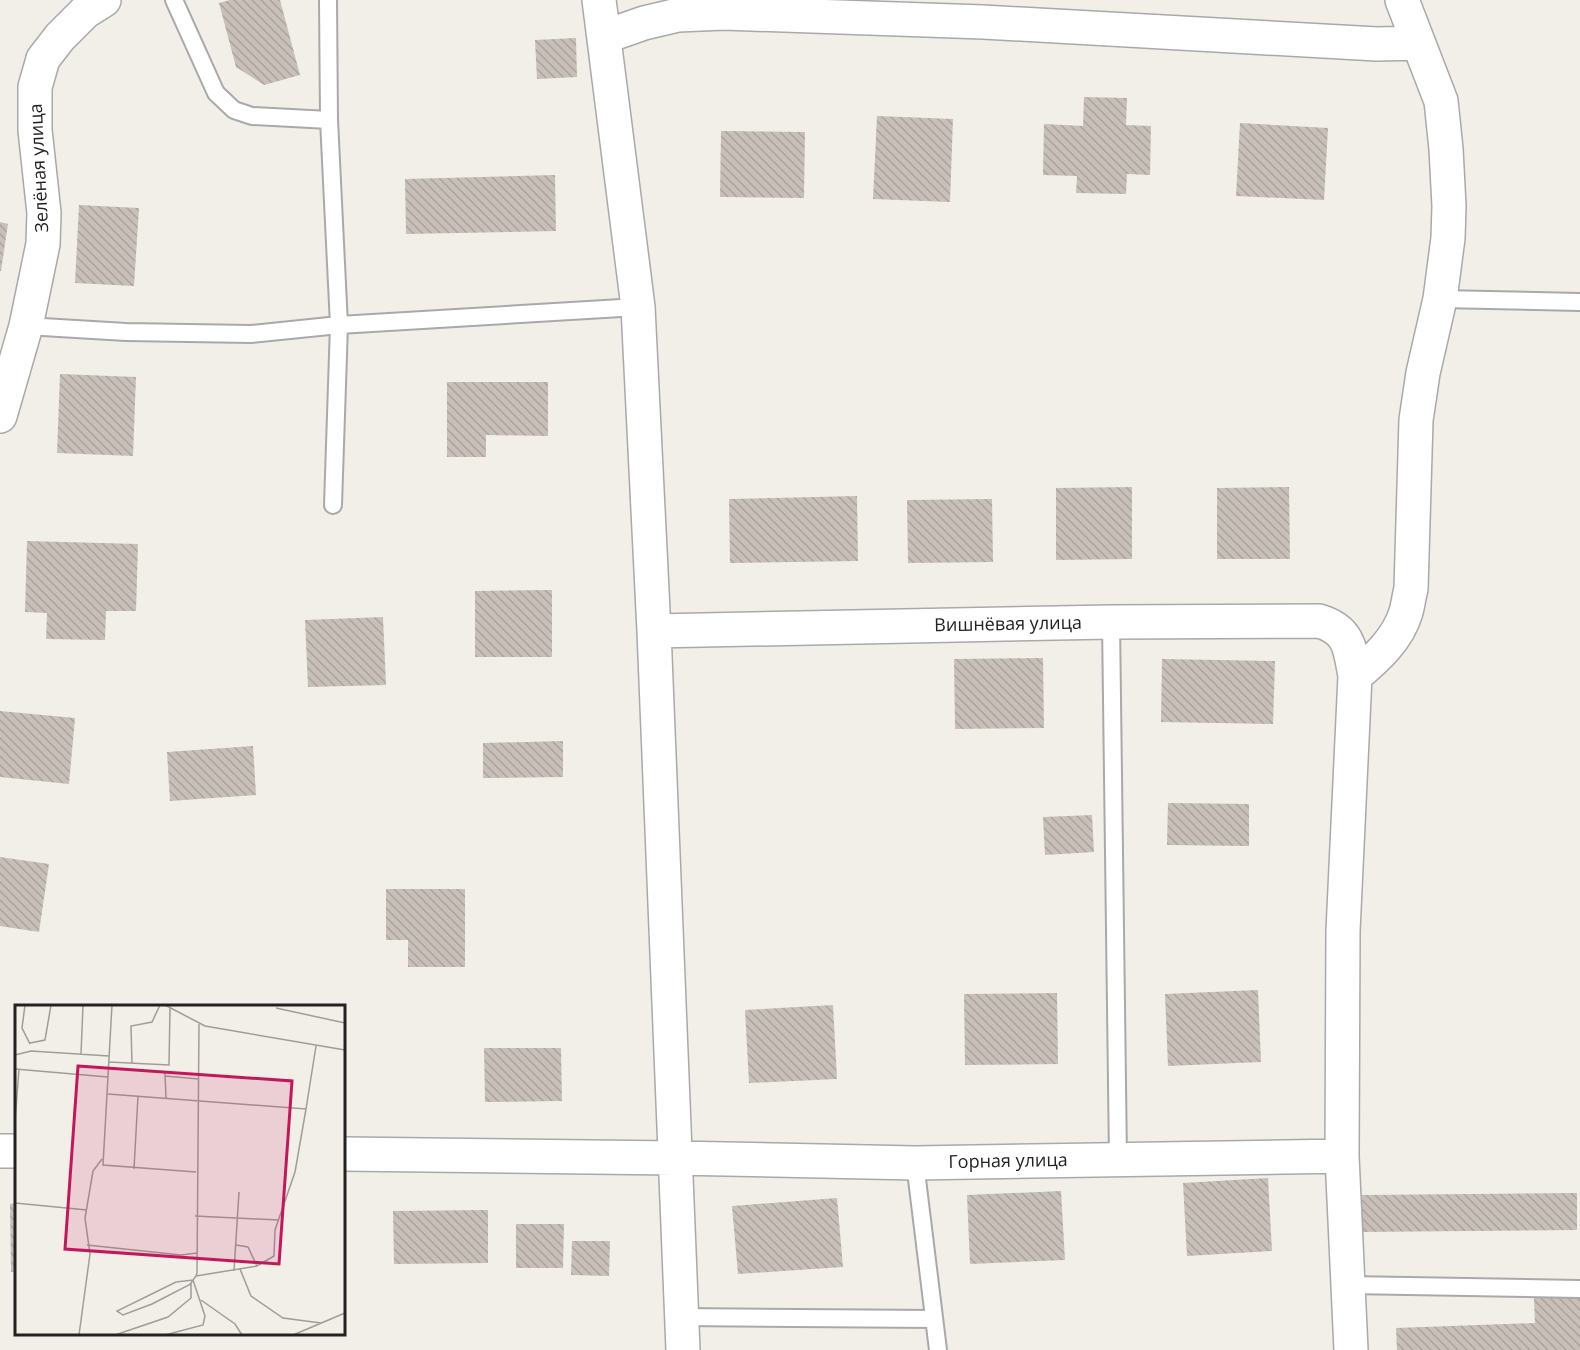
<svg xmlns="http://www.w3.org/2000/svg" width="1580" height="1350" font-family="'Open Sans',sans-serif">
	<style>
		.building { fill: url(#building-back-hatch) }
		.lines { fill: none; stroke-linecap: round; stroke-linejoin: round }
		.service-casing { stroke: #a9a9a9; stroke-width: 20 }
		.minor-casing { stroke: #a9a9a9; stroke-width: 36 }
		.service { stroke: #fff; stroke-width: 16 }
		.minor { stroke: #fff; stroke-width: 33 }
		.labels { text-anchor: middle; stroke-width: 4.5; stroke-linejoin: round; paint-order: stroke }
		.street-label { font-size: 18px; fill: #222; stroke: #fff }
		.inset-road { fill: none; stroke: #9f9d99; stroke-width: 1.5 }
		.view { fill: #c2185b; fill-opacity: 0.15; stroke: #c2185b; stroke-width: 3 }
		.inset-edge { fill: none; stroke: #222; stroke-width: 3 }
	</style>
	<defs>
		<pattern id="building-back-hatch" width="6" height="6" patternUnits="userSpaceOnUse" patternTransform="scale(1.5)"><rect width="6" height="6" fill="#c7bfb8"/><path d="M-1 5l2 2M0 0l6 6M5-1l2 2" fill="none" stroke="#aba49e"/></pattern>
	</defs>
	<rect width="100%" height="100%" fill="#f2efe9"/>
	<path class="building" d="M230,0h50l20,75 -36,10 -28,-18 -17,-64z
		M576,38l1,39 -40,2 -2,-39z
		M1084,97l43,1 -1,27 25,1 -1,49 -23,-1 -1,20 -50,-1 1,-17 -34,-1 1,-51 39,2z
		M877,116l76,3 -3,83 -77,-3z
		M1240,123l88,5 -4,72 -88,-4z
		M721,131l84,1 -1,66 -84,-1z
		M555,175l1,56 -150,3 -1,-55z
		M79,205l60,3 -5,78 -59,-3z
		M0,222l8,2 -7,47h-1z
		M60,374l76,3 -3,79 -76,-3z
		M447,382h101v54l-62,-1v22h-39z
		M1132,487v72l-76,1v-72z
		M1289,487l1,72h-73v-71z
		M857,496l1,65 -128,2 -1,-64z
		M992,499l1,63 -85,1 -1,-63z
		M27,541l111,3 -2,67h-30l-1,29 -59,-1 1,-26 -22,-1z
		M552,590v67h-77v-66z
		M383,617l3,68 -78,2 -3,-67z
		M1043,658l1,70 -89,1 -1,-70z
		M1162,659l113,2 -2,63 -112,-2z
		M0,711l75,7 -6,66 -69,-7z
		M563,741v36l-80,1v-35z
		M253,746l3,49 -86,6 -3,-49z
		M1168,803l81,1v42l-82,-1z
		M1092,815l2,37 -49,3 -2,-38z
		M0,857l49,7 -10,68 -39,-6z
		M386,889h79v78h-57v-27h-22z
		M1258,990l3,72 -93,4 -3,-72z
		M1057,993l1,71 -93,1 -1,-71z
		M833,1005l4,74 -88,4 -4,-73z
		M484,1048h77l1,53 -77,1z
		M1268,1178l4,73 -85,5 -4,-73z
		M1061,1191l4,69 -95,4 -3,-69z
		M1577,1193v37l-215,2v-37z
		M837,1198l6,69 -105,7 -6,-68z
		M16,1203v69h-5l-1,-68z
		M488,1210v53l-94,1 -1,-53z
		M516,1224h48l-1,44h-47z
		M572,1241h38l-1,35 -38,-1z
		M1580,1296v54h-183l-1,-22 139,-5 -1,-25z"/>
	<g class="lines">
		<defs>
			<path id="service" d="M174,0l42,93 18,17 18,6 77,4
				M328,0l1,120 10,205 -6,180
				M1440,299l140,3
				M26,326l100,6 125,2 88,-9 299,-18
				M1111,622l7,538
				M915,1163l23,187
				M1348,1285l232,4
				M680,1317l254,2"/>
			<path id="minor" d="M599,0l39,307 16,324 29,719
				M604,37l40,-14 34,-8 46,-2 259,9 394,22 41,-1
				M0,416l26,-90 17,-82 1,-31 -9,-83v-43l8,-28 17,-22 25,-25 19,-12
				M654,631l457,-9 208,-1c31,9 31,28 36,55l-12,255 -1,225 9,194
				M1355,676c21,-17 43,-37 51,-64 2,-7 3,-16 5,-23l5,-169 7,-47 17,-74 8,-61 1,-32 -3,-57 -5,-48 -39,-101
				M0,1151h16
				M344,1154l330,4 241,5 427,-7"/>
		</defs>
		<use href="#service" class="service-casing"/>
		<use href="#minor" class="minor-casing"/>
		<use href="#service" class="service"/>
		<use href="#minor" class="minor"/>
	</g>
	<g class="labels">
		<g class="street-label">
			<text transform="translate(39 168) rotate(-93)" y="6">Зелёная улица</text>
			<text transform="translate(1008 624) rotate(-1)" y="6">Вишнёвая улица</text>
			<text transform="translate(1008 1161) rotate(-1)" y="6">Горная улица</text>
		</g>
	</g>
	<g transform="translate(15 1005)">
		<rect width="330" height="330" fill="#f2efe9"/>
		<path class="inset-road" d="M10,0l-3,23 8,16M97,0l-9,160 93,7M150,0l40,21 140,24M261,3l69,15M15,38l15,-3 6,-35M66,49l2,-49M0,50l16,-4 78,5M94,57l60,3 1,-57M117,59l-1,-38 21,-4 8,-17M0,64l93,8M150,68l1,25M150,71l34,3M93,89l198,15 10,-63M0,116l4,-52M119,164l4,-73M0,198l72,7M180,211l83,4M72,240l94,10 16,-2M221,240l12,2 9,19M225,264l11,27 32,22 38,5M219,266l5,-79M181,271l61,-10 17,-10 1,-26 20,-58 11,-63M186,295l34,24 7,11M64,330l11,-81 -5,-36 8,-47 9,-12M100,330l53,-18 23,-19v-15M150,330l38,-10 2,-9 -12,-36 -17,2 -59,29 6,4 29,-11 37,-19 2,-2 2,-3 3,-4 1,-3 2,-249M278,330l52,-22"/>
		<path class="view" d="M63,61l214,15 -13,183 -214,-15z"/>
		<rect width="330" height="330" class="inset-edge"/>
	</g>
</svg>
